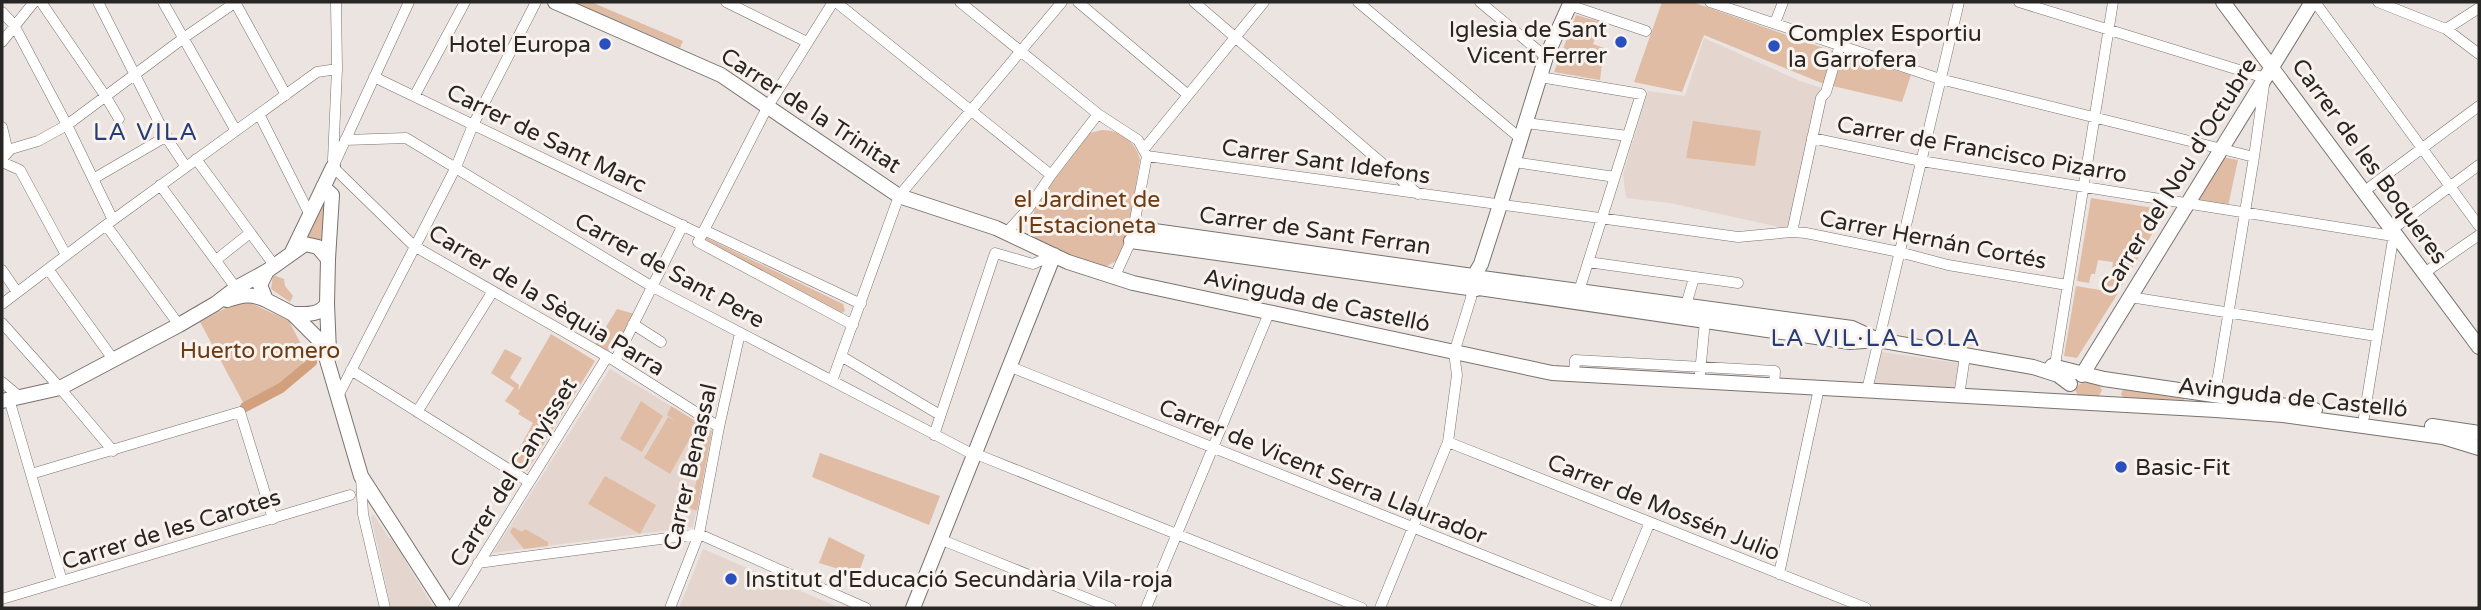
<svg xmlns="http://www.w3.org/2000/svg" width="2481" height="610" font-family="'Varela Round',sans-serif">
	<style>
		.built { fill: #e4d6ce }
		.green { fill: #e0bca5 }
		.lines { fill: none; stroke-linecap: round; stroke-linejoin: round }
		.canal { stroke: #d2a07d; stroke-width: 10 }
		.street-casing { stroke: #79736f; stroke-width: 11 }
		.secondary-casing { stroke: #79736f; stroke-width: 16 }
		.street { stroke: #fff; stroke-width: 10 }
		.secondary { stroke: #fff; stroke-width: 14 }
		.poi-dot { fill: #2a4fbf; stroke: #f9f2ed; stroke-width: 2.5 }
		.labels { text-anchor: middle; stroke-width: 6; stroke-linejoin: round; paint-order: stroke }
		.poi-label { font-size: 23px; fill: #282624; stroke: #f9f2ed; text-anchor: start }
		.street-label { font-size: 23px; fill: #282624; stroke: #f9f2ed }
		.park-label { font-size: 23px; fill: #6b3b15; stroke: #f9f2ed }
		.neighbourhood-label { font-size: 24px; letter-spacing: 2px; fill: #263d75; stroke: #f9f2ed }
	</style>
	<rect width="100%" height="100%" fill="#ebe4e0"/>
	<path class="built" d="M1704,38l96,43 28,9 -31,141 -127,-28 -44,-5 -3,-24 25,-83 37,5z
		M1882,352l76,11 2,3 -3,23 -79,-4 -3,-3 5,-29z
		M610,369l102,62 -19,96 -200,26z
		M373,514l16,24h5l13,26 27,44h-43l-20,-91z
		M703,549l137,59h-161z"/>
	<path class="green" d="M574,2h17l92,39 -3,7z
		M1662,2h30l146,51 73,22 -9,27 -78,-18 -120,-49 -22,57 -48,-10z
		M1576,15l25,7 -8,22 11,4 -4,32 -46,-8z
		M1693,121l68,10 -6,35 -69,-8z
		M1102,130c19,0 33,11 38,29l-13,83 -9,18 -11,6h-11l-50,-20 -11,-8 -4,-14 5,-20 54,-71z
		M2222,157l16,3 -10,46 -34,-6z
		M327,193v54l-11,-8 -13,-2z
		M2091,198l75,12 -45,77 -16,-1 1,-10h5l2,-14 -15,-2 -3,14h-4l-2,9 -12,-2z
		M705,237l138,67 2,7 -5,3 -135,-74z
		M273,275l11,4 1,7 8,10 -3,6 -19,-13z
		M2076,286l42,7 -41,65 -13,-2z
		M242,299l47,22 16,31 -3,15 -11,6 -11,13 -35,20 -45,-84z
		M617,309l18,5 -20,37 -12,-1 -8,-5z
		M551,334l44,27 -68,110 -15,-9 21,-39 -15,-9 2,-3 -15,-10 9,-13 -23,-15 14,-24 17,9 -12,20 9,7 -1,6z
		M2083,382l16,2 3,6 -3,6 -21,-1 -3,-5 2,-4z
		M2126,389l57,8 1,3 -59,-2 -4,-3 1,-4z
		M641,401l22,15 -21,36 -22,-13z
		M671,406l41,25 -15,80 -7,-3 8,-33 -16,-10 17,-28 -6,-4 -23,41 -26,-16 24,-41 7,4 -8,-6z
		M820,453l120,43 -11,29 -117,-48z
		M605,476l51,29 -16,29 -52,-30z
		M513,527l9,5 3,-3 23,13v4l-24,3 -14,-17z
		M829,537l36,18 -7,20 -39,-12z"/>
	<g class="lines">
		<path class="canal" d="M245,407l36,-19 31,-26"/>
		<defs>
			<path id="street" d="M41,2l65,95 13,22
				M98,2l70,138 18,27
				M163,2l73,129
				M235,2l51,93
				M726,2l81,40
				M833,2l-65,104 -70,136 155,83
				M836,2l215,173
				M960,2l138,112
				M1078,2l109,92
				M1194,2l224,192
				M1358,2l163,137
				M1480,2l66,55
				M1710,2l230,77 314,78
				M2019,2l246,76 -11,79 -39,238
				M2315,2l164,224
				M2378,2l68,27 33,25
				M1569,5l77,26
				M2,12l12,13 53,100 46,95
				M1775,23l8,-21
				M2446,29l33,-21
				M2,42l32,-40
				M374,77l328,158
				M1540,77l101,17 -62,197
				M415,95l50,-93
				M259,114l51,101
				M1526,123l102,13
				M2,127l6,25
				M1812,138l109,23 472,75
				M345,140l61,-2 245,148 323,169
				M1144,149l120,-147
				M1147,156l591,81 54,-5 14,1 93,19 49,13 119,20
				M2,159l9,-10 27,-8 29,-16 118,-88 51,-35
				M196,159l78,106
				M333,160l4,-91 -1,-67
				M2,162l18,8 46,85
				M1514,162l101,15
				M333,167l81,79 201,115 104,66
				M333,167l76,-165
				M93,179l74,-43
				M160,185l76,103
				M2370,187l109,-81
				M106,225l73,100
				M2398,225l81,-60
				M704,230l157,74
				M1007,232l21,-23 23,-34 47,-61 40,26 9,16 -16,85 -17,37
				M1792,232l29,-134 5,-6 14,-47
				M216,260l34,-27
				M1588,262l150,21
				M48,269l65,90
				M2430,269l49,-34
				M2,270l15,22
				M2130,297l246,39
				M2,304l104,-79 211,-153 20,-3
				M1686,305l8,-27
				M2,323l58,65 53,63
				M633,324l28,18
				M841,356l99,59
				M615,361l68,-136
				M2055,365l58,-363
				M1016,369l599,239
				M351,370l178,112
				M1700,373l5,-52
				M1574,374l1,-14 200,11 -1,14
				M832,381l67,-185 163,-194
				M2,382l18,15
				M1867,390l92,-388
				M1959,396l6,-40
				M337,398l119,-231 17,-42 63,-123
				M9,399l53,182
				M417,412l76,-121
				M2364,417l30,-184
				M934,435l61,-182 38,11 21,-9
				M1448,442l418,166
				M981,456l381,152
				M31,474l209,-62 33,107
				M361,477l2,37 22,94
				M947,542l164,66
				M478,563l221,-29 167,74
				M1779,574l40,-186
				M2,599l348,-104
				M451,608l156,-251
				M670,608l29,-74 20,-107 21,-94
				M1146,608l123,-295
				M1380,608l68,-166 9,-67 -3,-22 17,-55 1,-11
				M1614,608l36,-86"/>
			<path id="secondary" d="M555,2l166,73 178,121 97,32 72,34 65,21 419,90 664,37 67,5 160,22 36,11
				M2223,2l256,345
				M323,187l9,8 -4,64
				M1133,228l340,48
				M1131,241l345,48 5,-2 2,-5
				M292,252l41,-85
				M1474,276l7,-12 19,-59 46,-148 25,-55
				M1482,278l370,50 26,12 155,27 25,8 12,9
				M1479,288l371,54 27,-2
				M227,300c15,-5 24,-7 39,0
				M327,304l2,48
				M293,314c13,0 26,2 34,-10l1,-45 -10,-12 -13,-3 -38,27 -7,14 6,15 27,14 29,29 39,133 85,132
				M2052,366l52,13 211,31
				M2082,375l230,-373
				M2,401l58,-13 119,-63 36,-21 21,-16 31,-17
				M2432,426l47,7
				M913,608l141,-353"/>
		</defs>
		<use href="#street" class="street-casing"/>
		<use href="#secondary" class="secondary-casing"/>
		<use href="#street" class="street"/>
		<use href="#secondary" class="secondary"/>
	</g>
	<g class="poi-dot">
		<circle cx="1621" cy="42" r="7"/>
		<circle cx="605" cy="44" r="7"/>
		<circle cx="1774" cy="46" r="7"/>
		<circle cx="2121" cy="467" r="7"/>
		<circle cx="731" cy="579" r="7"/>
	</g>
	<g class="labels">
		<g class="poi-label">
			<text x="1607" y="37" text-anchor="end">Iglesia de Sant<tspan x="1607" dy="26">Vicent Ferrer</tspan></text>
			<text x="1788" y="41">Complex Esportiu<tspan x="1788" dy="26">la Garrofera</tspan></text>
			<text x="591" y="52" text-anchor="end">Hotel Europa</text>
			<text x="2135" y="475">Basic-Fit</text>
			<text x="745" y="587">Institut d'Educació Secundària Vila-roja</text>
		</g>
		<g class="street-label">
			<text transform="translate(811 110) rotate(33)" y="8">Carrer de la Trinitat</text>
			<text transform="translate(547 138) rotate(26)" y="8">Carrer de Sant Marc</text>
			<text transform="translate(1982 149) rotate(10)" y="8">Carrer de Francisco Pizarro</text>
			<text transform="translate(1326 161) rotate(8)" y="8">Carrer Sant Idefons</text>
			<text transform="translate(2370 161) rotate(54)" y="8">Carrer de les Boqueres</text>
			<text transform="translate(2178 176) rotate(-58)" y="8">Carrer del Nou d'Octubre</text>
			<text transform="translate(1315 230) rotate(8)" y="8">Carrer de Sant Ferran</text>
			<text transform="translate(1933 239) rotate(11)" y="8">Carrer Hernán Cortés</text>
			<text transform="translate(670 270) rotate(29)" y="8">Carrer de Sant Pere</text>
			<text transform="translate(547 300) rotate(31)" y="8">Carrer de la Sèquia Parra</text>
			<text transform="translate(1317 300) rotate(12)" y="8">Avinguda de Castelló</text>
			<text transform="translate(2293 397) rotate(6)" y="8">Avinguda de Castelló</text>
			<text transform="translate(690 467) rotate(-77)" y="8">Carrer Benassal</text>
			<text transform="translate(1323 471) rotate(22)" y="8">Carrer de Vicent Serra Llaurador</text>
			<text transform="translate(513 472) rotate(-58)" y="8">Carrer del Canyisset</text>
			<text transform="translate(1664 507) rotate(22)" y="8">Carrer de Mossén Julio</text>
			<text transform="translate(171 529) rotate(-17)" y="8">Carrer de les Carotes</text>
		</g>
		<g class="park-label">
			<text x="1087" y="207">el Jardinet de<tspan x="1087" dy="26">l'Estacioneta</tspan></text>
			<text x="260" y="358">Huerto romero</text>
		</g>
		<g class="neighbourhood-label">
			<text x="146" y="140">LA VILA</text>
			<text x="1876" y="346">LA VIL·LA LOLA</text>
		</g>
	</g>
	<rect width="2481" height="610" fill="none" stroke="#282624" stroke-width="7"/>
</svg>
